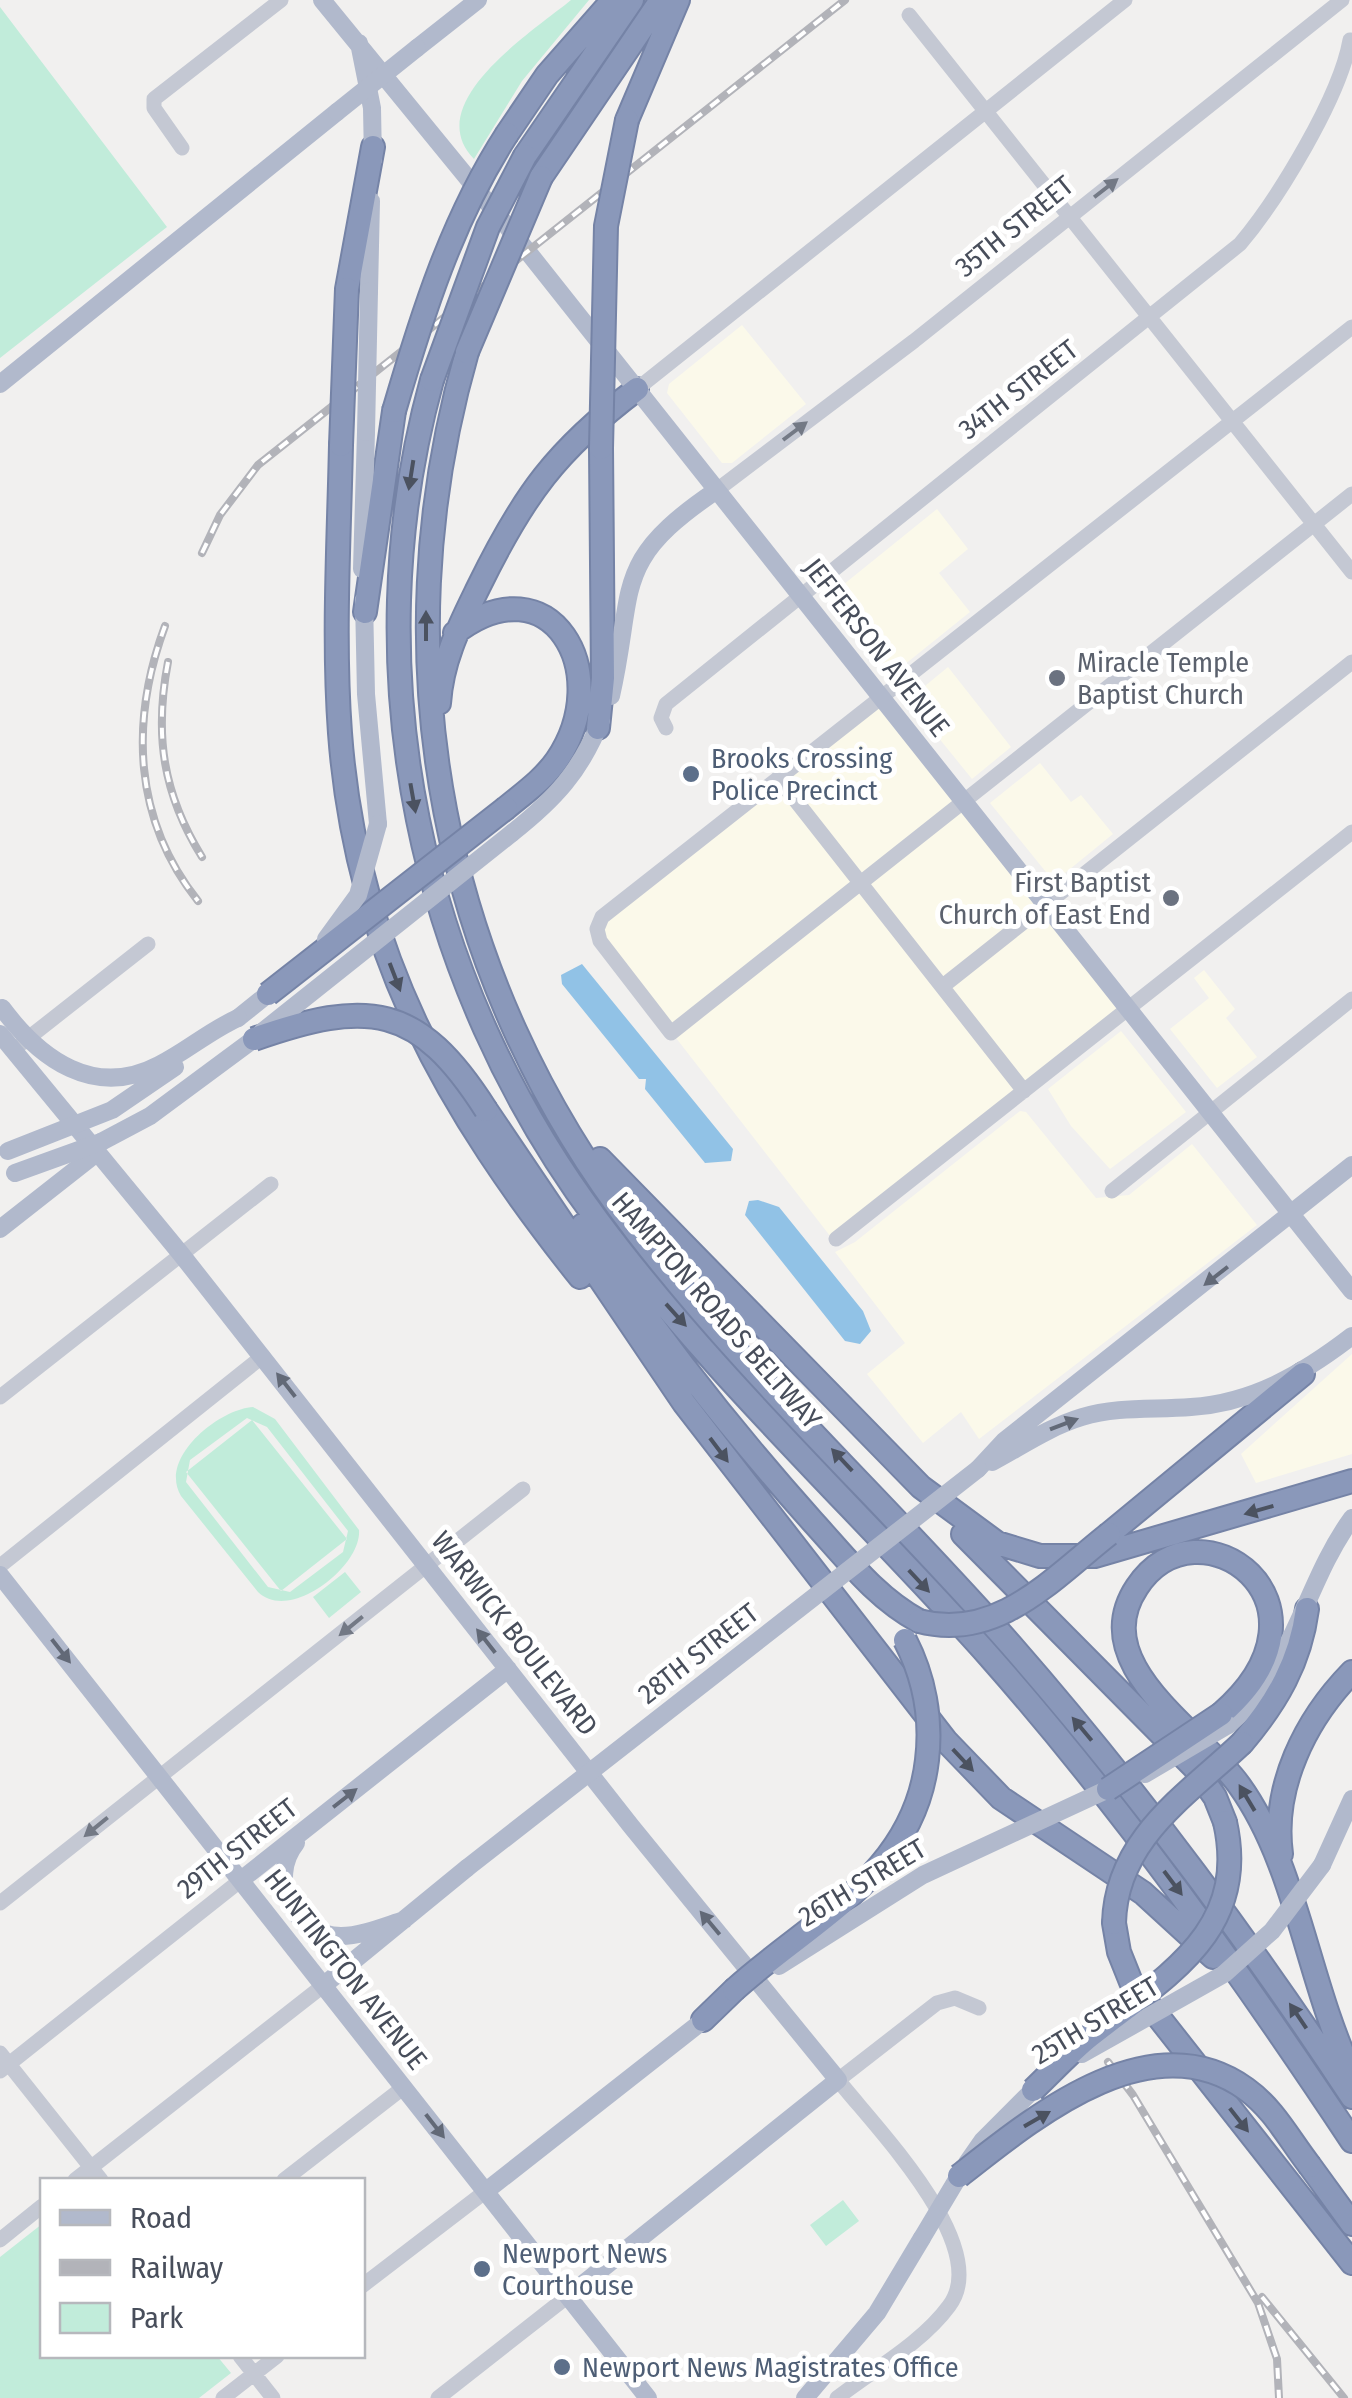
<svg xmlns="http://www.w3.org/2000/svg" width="1352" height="2398" font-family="'Fira Sans Condensed',sans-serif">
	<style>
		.commercial { fill: #fbf9ea }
		.green { fill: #c1ecda; fill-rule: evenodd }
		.water { fill: #91c2e6 }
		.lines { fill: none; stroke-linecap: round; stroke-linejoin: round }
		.highway-casing { stroke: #7583a6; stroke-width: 26 }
		.minor { stroke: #c4c8d3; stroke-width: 15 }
		.major { stroke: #b1b9cc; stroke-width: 18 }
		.highway { stroke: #8a98ba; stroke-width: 22 }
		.rail-casing { stroke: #b2b3b9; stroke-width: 8 }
		.rail { stroke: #fff; stroke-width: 4; stroke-dasharray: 11; stroke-linecap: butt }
		.highway-bridge-casing { stroke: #7583a6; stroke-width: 26; stroke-linecap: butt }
		.major-bridge { stroke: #b1b9cc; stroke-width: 18 }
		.highway-bridge { stroke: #8a98ba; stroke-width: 22 }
		.oneway { fill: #737985 }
		.oneway2 { fill: #4b5260 }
		.oneway3 { fill: #626977 }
		.worship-dot { fill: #6b7280; stroke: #fff; stroke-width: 4 }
		.service-dot { fill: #5c6f8a; stroke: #fff; stroke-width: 4 }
		.labels { text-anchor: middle; stroke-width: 10; stroke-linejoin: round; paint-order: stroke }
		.street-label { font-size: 28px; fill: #484e5b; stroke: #fff }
		.worship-label { font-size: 28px; fill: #5b616d; stroke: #fff; text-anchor: start }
		.service-label { font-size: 28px; fill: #4e5e75; stroke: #fff; text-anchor: start }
	</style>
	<rect width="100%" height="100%" fill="#f1f0ef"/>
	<path class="commercial" d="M742,325l64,79 -74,59h-10l-55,-70 2,-9z
		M937,509l31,40 -29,24 31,39 -71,57 -10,1 -54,-64 -2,-13z
		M948,667l63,80 -39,32 -64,-79z
		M883,698l245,310 -294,233 -235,-302v-16z
		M1040,763l31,39 10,-7 32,39 -59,48 -64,-79z
		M1204,970l31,39 -9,9 31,39 -40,31 -47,-59 39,-31 -15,-20z
		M1121,1031l65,81 -76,57 -39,-43 -23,-37z
		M1020,1111l6,1 70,86 33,-3 63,-51 65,81 -278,214 -18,-27 -38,31 -56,-69 38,-31 -70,-91 20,-10z
		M1352,1354v100l-96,29 -15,-29z"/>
	<path class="green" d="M571,0h18l-67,81 -48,78c-55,-56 61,-129 97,-159z
		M0,7l167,220 -167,131z
		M253,1407l22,12 84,111c3,36 -69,93 -101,62l-77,-96c-23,-38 38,-87 72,-89zM247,1418l20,9 81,104 -5,21 -53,40 -22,-5 -82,-105 4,-22z
		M252,1420l95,119 -66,52 -95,-119z
		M345,1572l16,20 -32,26 -16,-21z
		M843,2200l16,21 -33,25 -16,-21z
		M42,2224v132h175l14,17 -32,25h-199v-141z"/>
	<path class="water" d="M582,964l151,185 -2,12 -26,2 -60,-74 1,-10h-7l-77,-95 -1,-9z
		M758,1200l21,7 84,104 8,20 -11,13 -15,-3 -100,-126 4,-14z"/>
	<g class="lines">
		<defs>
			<path id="highway" d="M627,120l51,-120
				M507,134l40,-59 66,-75
				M525,156l107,-156
				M541,177l120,-177
				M347,289l26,-142
				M467,352c-88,306 -26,627 169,879 113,147 252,274 374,413 125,143 238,295 342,453
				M432,380c-80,289 -13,602 166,841 116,156 262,290 391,435 134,152 251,316 363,485
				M341,445c-2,96 -8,193 -1,288 16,218 107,377 240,544
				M365,612l29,-201
				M455,633c96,-74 161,40 102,127 -14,20 -33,33 -51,48
				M439,703c3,-44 21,-78 40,-117 44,-90 77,-136 158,-197
				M598,728l5,-50 -2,-230
				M486,1110l198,293 262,338 55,57 142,95 70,64
				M600,1159l321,328 76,56 43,13h55l257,-75
				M583,1225c69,105 147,204 230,297 33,36 63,76 106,99
				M963,1534l231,233 21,30 10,25
				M1109,1534l194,-160
				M1221,1714c128,-111 -23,-220 -84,-127 -52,78 63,143 102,198 58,80 69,199 113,289
				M1242,1743c35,-41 58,-81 65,-134
				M1281,1854c-9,-67 24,-134 71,-182
				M1114,1923l5,29 12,30 221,281
				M703,2020l31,-30
				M1310,2166l42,58"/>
		</defs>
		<use href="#highway" class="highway-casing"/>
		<path class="minor" d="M909,15l443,557
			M182,148l-28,-40v-9l127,-99
			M1352,327l-750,590 -5,12 3,12 71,92 681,-539
			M637,389l488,-389
			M717,490l197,-149 428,-341
			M666,728l-5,-10 5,-14 574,-460c38,-45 100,-147 110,-204
			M778,778l246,313
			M943,986l409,-324
			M22,1043l126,-99
			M1112,1191l240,-192
			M836,1239l516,-407
			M0,1397l271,-213
			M0,1566l263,-210
			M0,1903l523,-414
			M0,2053l101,127
			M0,2071l241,-191
			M75,2180l249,-195
			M284,2180l120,-93
			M0,2240l42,-34
			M362,2286l124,-95
			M240,2356l33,42
			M223,2398l54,-42
			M438,2398l130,-102
			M837,2398c36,-28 85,-55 112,-92 45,-59 -74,-179 -111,-226l99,-77 18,-5 24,10"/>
		<path class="major" d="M322,0l206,252 824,1039
			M359,43l13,65 1,52
			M417,48l61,-48
			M369,291l2,-90
			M0,384l337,-272
			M362,569l4,-137
			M364,600l2,94 12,130
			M611,696c25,-110 -1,-134 106,-206
			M512,833c43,-34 69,-62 89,-113
			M238,1018l30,-24
			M0,1034l181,220 450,572 207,254 -270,216
			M101,1142l49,-26 104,-77
			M0,1229l98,-77
			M992,1462c30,-16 57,-35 90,-45 36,-11 72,-7 109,-10 62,-4 113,-34 161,-71
			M978,1469l26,-28 348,-276
			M0,1575l648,823
			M1228,1725c66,-55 76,-141 124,-207
			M296,1843c-29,36 -2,93 45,93 20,0 44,-10 63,-16
			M1322,1865l30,-66
			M241,1880l267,-211
			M324,1985l143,-117
			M967,2163l16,-23 50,-50
			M486,2191l228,-179
			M805,2398l72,-85 45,-75"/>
		<use href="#highway" class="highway"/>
		<defs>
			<path id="rail" d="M202,553l18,-38 38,-50 587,-465
				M165,626c-35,95 -32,193 33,275
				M168,662c-14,73 -5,132 34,195
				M1108,2062l25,33 125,208 19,56 2,39
				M1262,2297l82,101"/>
		</defs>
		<use href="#rail" class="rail-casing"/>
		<use href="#rail" class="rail"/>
		<defs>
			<path id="highway-bridge" d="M467,352l74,-175
				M432,380l56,-153 37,-71
				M394,411c28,-96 58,-192 113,-277
				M341,445l6,-156
				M601,448l5,-222 21,-106
				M268,994l238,-186
				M254,1039c114,-40 164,-36 232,71
				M919,1621c78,21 134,-43 190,-87
				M1108,1789l113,-75
				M1114,1923c2,-84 73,-128 128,-180
				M734,1990c77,-70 180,-115 193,-230 5,-41 -3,-83 -22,-120
				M1033,2090c19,-18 37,-38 57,-54 74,-59 160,-103 135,-214
				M959,2176c74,-58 191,-156 287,-87 28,20 43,50 64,77"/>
		</defs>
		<use href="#highway-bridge" class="highway-bridge-casing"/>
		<path class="major-bridge" d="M337,112l80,-64
			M366,432l3,-141
			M326,939l32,-44 20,-71
			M2,1008c38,51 92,91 157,57 28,-14 50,-34 79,-47
			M262,1032l250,-199
			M8,1151l104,-41 63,-43
			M15,1173l86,-31
			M1145,1774l83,-49
			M467,1868l511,-399
			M779,1966l144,-91 194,-90
			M1082,2054l142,-80 48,-43 50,-66
			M922,2238l37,-62"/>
		<use href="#highway-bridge" class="highway-bridge"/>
	</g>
	<defs><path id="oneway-solid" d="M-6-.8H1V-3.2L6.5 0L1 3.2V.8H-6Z" transform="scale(2.5)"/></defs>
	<g class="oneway">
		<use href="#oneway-solid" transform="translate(1106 188) rotate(-38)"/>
		<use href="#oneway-solid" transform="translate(795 431) rotate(-37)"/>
		<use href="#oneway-solid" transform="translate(351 1626) rotate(141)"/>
		<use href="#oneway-solid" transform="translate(96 1827) rotate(141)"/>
	</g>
	<g class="oneway2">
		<use href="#oneway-solid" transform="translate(411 475) rotate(99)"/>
		<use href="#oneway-solid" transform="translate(426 626) rotate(-90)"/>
		<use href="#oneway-solid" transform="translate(413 798) rotate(80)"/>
		<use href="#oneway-solid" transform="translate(395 977) rotate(69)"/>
		<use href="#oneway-solid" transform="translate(676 1315) rotate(48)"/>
		<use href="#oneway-solid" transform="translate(719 1450) rotate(53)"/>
		<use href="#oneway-solid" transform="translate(842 1460) rotate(-133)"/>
		<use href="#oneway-solid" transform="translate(1259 1510) rotate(164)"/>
		<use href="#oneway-solid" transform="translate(919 1581) rotate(47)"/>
		<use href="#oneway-solid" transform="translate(1082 1729) rotate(-130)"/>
		<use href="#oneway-solid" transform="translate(963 1760) rotate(47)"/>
		<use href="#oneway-solid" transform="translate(1247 1798) rotate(-121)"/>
		<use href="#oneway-solid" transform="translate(1173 1883) rotate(53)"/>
		<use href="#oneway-solid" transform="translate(1298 2016) rotate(-124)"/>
		<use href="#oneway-solid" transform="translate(1037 2119) rotate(-30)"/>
		<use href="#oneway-solid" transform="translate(1239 2120) rotate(52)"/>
	</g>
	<g class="oneway3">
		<use href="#oneway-solid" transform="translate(1216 1276) rotate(142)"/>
		<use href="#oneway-solid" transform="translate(286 1385) rotate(-128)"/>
		<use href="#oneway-solid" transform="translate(1064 1424) rotate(-21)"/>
		<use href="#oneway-solid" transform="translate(486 1641) rotate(-128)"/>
		<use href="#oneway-solid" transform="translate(61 1651) rotate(52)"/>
		<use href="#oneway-solid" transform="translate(345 1798) rotate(-38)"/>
		<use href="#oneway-solid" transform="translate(710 1923) rotate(-130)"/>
		<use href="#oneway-solid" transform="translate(435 2126) rotate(52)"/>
	</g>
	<g class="worship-dot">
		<circle cx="1057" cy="678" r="10"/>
		<circle cx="1171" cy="898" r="10"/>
	</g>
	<g class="service-dot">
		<circle cx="691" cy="774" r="10"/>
		<circle cx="482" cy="2269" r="10"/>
		<circle cx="562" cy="2367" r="10"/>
	</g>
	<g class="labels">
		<g class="street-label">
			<text transform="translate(1014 226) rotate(-39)" y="10">35TH STREET</text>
			<text transform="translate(1018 389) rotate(-38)" y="10">34TH STREET</text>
			<text transform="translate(877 647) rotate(52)" y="10">JEFFERSON AVENUE</text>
			<text transform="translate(717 1310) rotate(49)" y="10">HAMPTON ROADS BELTWAY</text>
			<text transform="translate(515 1633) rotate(52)" y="10">WARWICK BOULEVARD</text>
			<text transform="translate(698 1653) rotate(-38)" y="10">28TH STREET</text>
			<text transform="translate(237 1848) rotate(-38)" y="10">29TH STREET</text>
			<text transform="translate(862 1882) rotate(-31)" y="10">26TH STREET</text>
			<text transform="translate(346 1969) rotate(52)" y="10">HUNTINGTON AVENUE</text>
			<text transform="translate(1095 2020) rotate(-31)" y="10">25TH STREET</text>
		</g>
		<g class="worship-label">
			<text x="1077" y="672">Miracle Temple<tspan x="1077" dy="32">Baptist Church</tspan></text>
			<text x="1151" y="892" text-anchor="end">First Baptist<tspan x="1151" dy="32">Church of East End</tspan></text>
		</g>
		<g class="service-label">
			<text x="711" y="768">Brooks Crossing<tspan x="711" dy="32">Police Precinct</tspan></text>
			<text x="502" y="2263">Newport News<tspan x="502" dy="32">Courthouse</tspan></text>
			<text x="582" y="2377">Newport News Magistrates Office</text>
		</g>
	</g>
	<rect x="40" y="2178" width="325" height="180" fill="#ffffff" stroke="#b6b8bd" stroke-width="2.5"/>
	<rect x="60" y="2210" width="50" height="15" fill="#b1b9cc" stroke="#b6b8bd" stroke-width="2.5"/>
	<text x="130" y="2228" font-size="30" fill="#484e5b">Road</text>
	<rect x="60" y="2260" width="50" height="15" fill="#b2b3b9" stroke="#b6b8bd" stroke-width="2.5"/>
	<text x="130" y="2278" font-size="30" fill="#484e5b">Railway</text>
	<rect x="60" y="2303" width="50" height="30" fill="#c1ecda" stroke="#b6b8bd" stroke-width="2.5"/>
	<text x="130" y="2328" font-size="30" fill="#484e5b">Park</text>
</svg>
